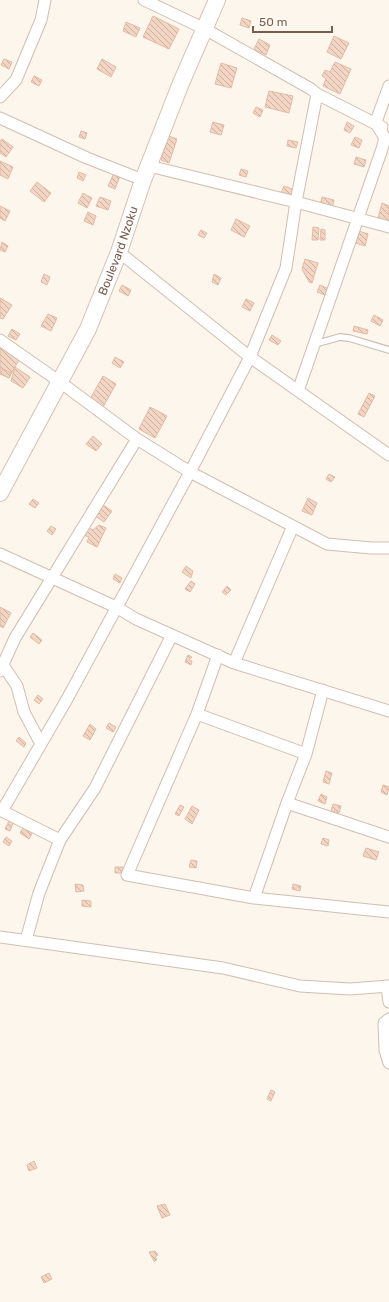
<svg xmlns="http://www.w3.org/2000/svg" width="389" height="1302" font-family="Rubik,sans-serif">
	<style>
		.building { fill: url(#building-back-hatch); stroke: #e6bba3 }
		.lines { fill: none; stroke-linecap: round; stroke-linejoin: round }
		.lane-casing { stroke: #d1beb0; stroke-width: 8 }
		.street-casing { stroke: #d1beb0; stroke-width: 13 }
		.secondary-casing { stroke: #d6c0b0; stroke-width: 18 }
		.lane { stroke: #fff; stroke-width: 5.5 }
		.street { stroke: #fff; stroke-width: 11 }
		.secondary { stroke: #fff; stroke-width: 16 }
		.labels { text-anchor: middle; stroke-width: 4; stroke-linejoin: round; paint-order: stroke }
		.street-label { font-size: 12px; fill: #7a5c4d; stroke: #fffaf3 }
	</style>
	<defs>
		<pattern id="building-back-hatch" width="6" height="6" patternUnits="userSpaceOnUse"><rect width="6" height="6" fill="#f3d5c3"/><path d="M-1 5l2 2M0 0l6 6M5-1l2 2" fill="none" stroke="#cab0a1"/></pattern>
	</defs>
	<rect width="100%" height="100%" fill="#fdf6ec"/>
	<path class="building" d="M153,16l26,13 -10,20 -26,-12z
		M242,18l9,3 -2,7 -9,-3z
		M126,22l14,6 -4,9 -13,-6z
		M334,36l15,7 -8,16 -14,-7z
		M259,39l11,6 -4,10 -12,-6z
		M4,59l8,3 -3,7 -8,-4z
		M102,59l14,8 -5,10 -14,-8z
		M335,62l16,7 -11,25 -17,-8 3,-7 -4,-3 3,-6 5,2z
		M221,63l16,5 -6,20 -16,-4z
		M34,76l8,4 -3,6 -8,-4z
		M269,91l24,5 -4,17 -24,-6z
		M256,107l7,3 -3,7 -7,-4z
		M213,122l11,3 -3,10 -11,-3z
		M347,122l7,4 -4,7 -6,-3z
		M81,131l6,2 -2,6 -6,-2z
		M169,136l8,3 -8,24 -8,-3z
		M355,137l7,3 -3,8 -8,-3z
		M2,139l11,8 -7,10 -6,-4v-12z
		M288,140l10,2 -2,6 -9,-2z
		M356,157l10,3 -2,7 -10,-3z
		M0,161l13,6 -5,12 -8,-4z
		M241,169l7,2 -2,6 -7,-2z
		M115,171l6,3 -6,15 -7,-3z
		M79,172l7,3 -3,6 -6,-3z
		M37,182l14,11 -7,9 -14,-11z
		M284,186l11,4 -2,8 -12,-5z
		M83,193l9,5 -5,10 -9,-5z
		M100,197l11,4 -3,9 -12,-4z
		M322,197l12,3 -2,9 -12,-3z
		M382,203l7,3v15l-11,-3z
		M0,206l10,5 -5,10 -5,-3z
		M88,212l8,4 -3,9 -9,-4z
		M236,219l14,7 -6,11 -13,-7z
		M313,227l6,1 -1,12h-6z
		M321,229l4,1v10h-5z
		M201,230l6,3 -3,5 -6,-3z
		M359,231l9,3 -3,12 -10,-3z
		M2,242l6,4 -3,6 -5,-2z
		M305,259l13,4 -6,20 -3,-1 -7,-13z
		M44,274l6,3 -3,8 -6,-3z
		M214,274l7,4 -3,7 -6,-3z
		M122,285l9,5 -3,6 -9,-5z
		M320,285l9,4 -2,7 -10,-4z
		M0,298l12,7 -9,14 -3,-1z
		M246,299l8,4 -4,8 -8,-4z
		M48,314l9,4 -6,13 -10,-5z
		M374,315l9,5 -3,6 -9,-5z
		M354,326l14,4 -1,4 -14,-3z
		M12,329l8,5 -4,6 -8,-4z
		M272,335l9,6 -3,4 -9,-5z
		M0,346l20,12 -11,20 -9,-5z
		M115,357l9,5 -4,6 -8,-5z
		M15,367l15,10 -7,11 -12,-7z
		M3,369l8,4 -2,5 -9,-4z
		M103,376l13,8 -13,23 -13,-8z
		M369,393l6,3 -11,21 -6,-3z
		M150,407l17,9 -12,22 -16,-9z
		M93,436l9,8 -6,7 -10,-7z
		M329,474l6,3 -4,5 -5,-3z
		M308,498l9,5 -5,12 -10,-4z
		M33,499l6,4 -4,5 -6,-4z
		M94,499l18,12 -8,11 -18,-12z
		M99,525l7,3 -9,19 -10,-5 2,-5 -6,-2 4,-8 6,3z
		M51,526l5,3 -4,6 -5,-4z
		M186,566l7,5 -2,7 -9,-6z
		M115,574l7,4 -2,5 -7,-4z
		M191,581l4,3 -5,8 -5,-3z
		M227,586l4,4 -5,5 -4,-3z
		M0,607l11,6 -8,15 -3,-2z
		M33,633l9,7 -3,4 -9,-7z
		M188,655l4,2 -3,3 3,1 -1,4 -6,-3z
		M38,695l5,4 -4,5 -5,-4z
		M109,723l7,4 -3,5 -7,-4z
		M90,724l6,5 -6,11 -7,-4z
		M19,737l7,6 -2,4 -8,-6z
		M326,771l6,2 -3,11 -6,-2z
		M383,785l6,2 -2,8 -6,-3z
		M321,794l6,3 -2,7 -7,-3z
		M333,804l8,2 -2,7 -8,-2z
		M180,805l4,2 -5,9 -4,-2z
		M192,806l7,4 -7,14 -7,-5z
		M10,819l4,2 -4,10 -5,-2z
		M25,824l9,6 -5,9 -9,-6z
		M6,837l6,4 -3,5 -6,-4z
		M323,838l6,2 -1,6 -7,-2z
		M366,848l13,4 -3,8 -13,-4z
		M191,860l6,1 -1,7 -7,-1z
		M115,867h8l-1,6h-7z
		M75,884l8,1 1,6 -8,1z
		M293,884l8,2 -1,5 -8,-2z
		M82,900l9,1v6l-9,-1z
		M271,1090l4,2 -4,9 -4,-2z
		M34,1161l3,7 -8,3 -2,-6z
		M165,1204l5,11 -8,3 -5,-12z
		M155,1251l3,4 -3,2 2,3 -3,1 -5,-9z
		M49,1273l3,6 -8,4 -3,-6z"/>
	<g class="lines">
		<defs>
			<path id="lane" d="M315,344l25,-7 9,1 40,12"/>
			<path id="street" d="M144,0l61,29 106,60 6,5 65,33
				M0,97l16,-17 25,-60 4,-20
				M0,118l87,40 56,22
				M149,166l147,36 93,25
				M119,252l131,105 139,98
				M0,340l60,42 77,57 53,33 137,72 44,4h18
				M298,391l84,-242 3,-11 -8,-13v-6l12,-33
				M0,554l116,53 20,12 98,44 155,48
				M218,655l-21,59 -70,161 127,23 135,14
				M234,663l59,-137
				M3,665l14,21 7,26 17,32
				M0,671l15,-33 122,-199
				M197,714l109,40
				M287,803l102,34
				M0,810l60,30
				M2,811l64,-110 124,-229 60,-115 36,-89 10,-66 21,-108
				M254,898l33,-95 19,-49 17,-64
				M0,937l223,31 77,18 50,3 39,-3
				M26,940l13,-47 21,-53 35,-52 77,-153
				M387,986l2,16
				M389,1019l-5,4 1,27 4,13"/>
			<g id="secondary">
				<path id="s1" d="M0,493l88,-164 31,-77 24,-72 38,-97 36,-83"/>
			</g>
		</defs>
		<use href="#lane" class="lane-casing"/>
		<use href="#street" class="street-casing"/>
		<use href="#secondary" class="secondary-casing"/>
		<use href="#lane" class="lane"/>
		<use href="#street" class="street"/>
		<use href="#secondary" class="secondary"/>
	</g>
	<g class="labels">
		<g class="street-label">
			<text dy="4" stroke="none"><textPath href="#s1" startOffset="270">Boulevard Nzoku</textPath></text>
		</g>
	</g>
	<path d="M253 26v6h79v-6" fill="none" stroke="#7a5c4d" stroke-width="2"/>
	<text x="259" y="26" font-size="12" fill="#7a5c4d" stroke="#fffaf3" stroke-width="3" paint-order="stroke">50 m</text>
</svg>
